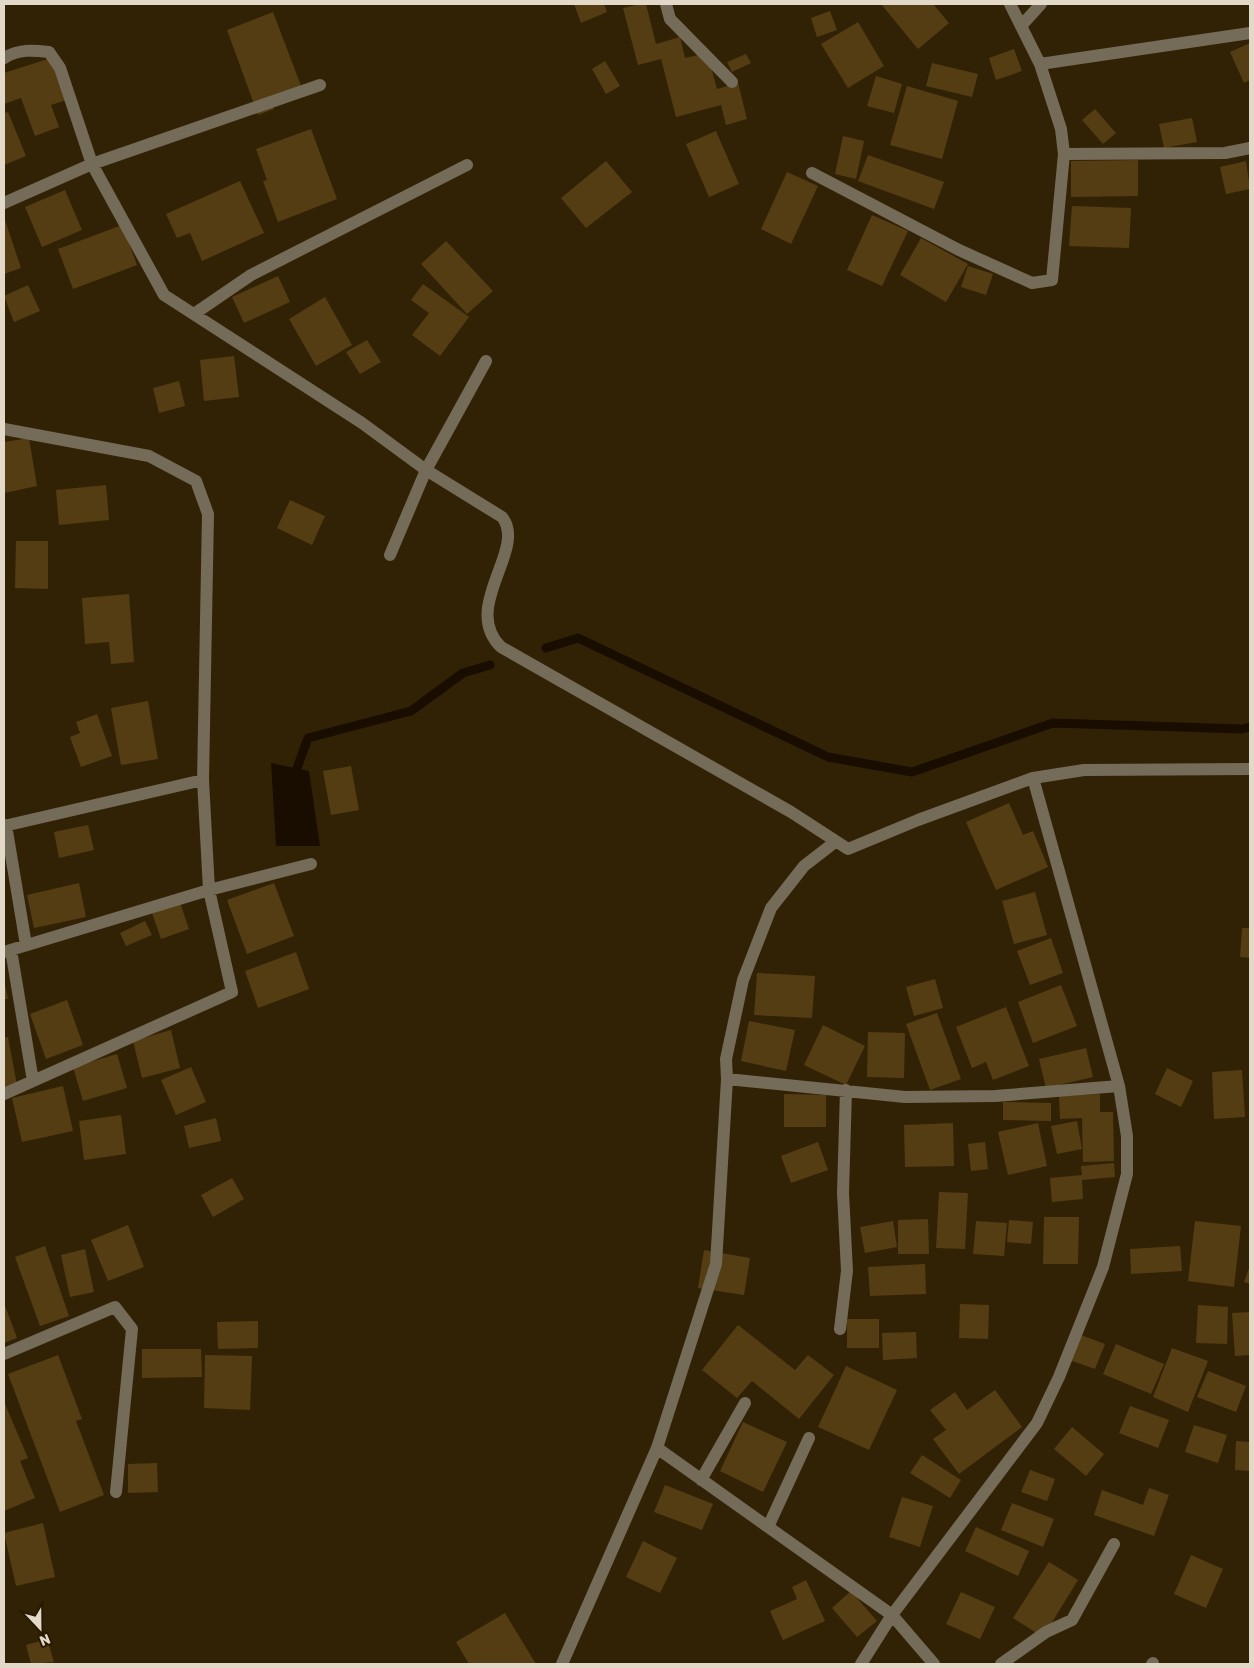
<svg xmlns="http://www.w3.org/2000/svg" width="1254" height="1668" font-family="Rubik,sans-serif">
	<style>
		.water { fill: #190d00 }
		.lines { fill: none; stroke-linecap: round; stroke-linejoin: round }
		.stream { stroke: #190d00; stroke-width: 9 }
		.building { fill: #543d12 }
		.minor { stroke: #756b59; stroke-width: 12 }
	</style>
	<rect width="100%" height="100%" fill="#322205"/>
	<path class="water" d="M271,763l38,8 11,75h-44z"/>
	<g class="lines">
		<path class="stream" d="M546,648l32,-10 250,119 84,15 141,-49 189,6 8,-2
			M293,779l15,-41 103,-27 52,-38 27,-8"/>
	</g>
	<path class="building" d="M574,4h30l3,8 -26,11z
		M641,4h5l10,40 24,-7 5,21 22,-5 10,36 21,-6 9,36 -21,6 -5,-20 -45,12 -15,-58 -23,6 -15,-57z
		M881,4h52l16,19 -31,26z
		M830,11l7,19 -20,7 -6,-19z
		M273,12l30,79 -32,11 3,7 -16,6 -31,-85z
		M858,22l26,44 -36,22 -27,-44z
		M1250,43v37l-6,3 -14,-31z
		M1014,49l8,22 -26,9 -7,-22z
		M746,54l5,9 -19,9 -5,-10z
		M51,58l15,42 -15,5 8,22 -24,9 -14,-38 -17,6v-31z
		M605,61l15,25 -14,8 -14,-25z
		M932,63l46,11 -6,23 -46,-11z
		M876,76l26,8 -8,29 -27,-7z
		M907,86l51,15 -16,58 -52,-14z
		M1095,109l21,24 -13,11 -21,-24z
		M8,112l18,44 -22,9v-52z
		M1192,118l5,24 -33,6 -5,-24z
		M311,129l26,70 -59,23 -15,-41 4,-1 -11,-31z
		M716,131l23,53 -30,13 -23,-53z
		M843,136l21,5 -8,38 -21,-5z
		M868,155l76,27 -10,27 -76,-28z
		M1138,160v36l-67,1v-36z
		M606,161l26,31 -46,36 -25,-30z
		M1246,161l4,28 -24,5 -6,-27z
		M787,172l31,14 -27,58 -30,-15z
		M240,181l24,52 -62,28 -12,-28 -13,5 -11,-24z
		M65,190l17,40 -40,17 -17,-40z
		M1072,206l59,2 -2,40 -60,-2z
		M872,215l36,16 -26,55 -35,-16z
		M4,217l17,51 -17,6z
		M122,225l15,40 -64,24 -15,-40z
		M921,238l47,26 -22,38 -46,-27z
		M446,241l47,50 -26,23 -46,-50z
		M968,266l25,8 -7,21 -25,-8z
		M278,276l12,26 -46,21 -12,-26z
		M423,284l46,33 -29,39 -28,-21 17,-22 -18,-13z
		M28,285l12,26 -26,11 -10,-26z
		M325,297l27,48 -36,21 -27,-47z
		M367,340l14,22 -21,12 -14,-22z
		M234,356l5,41 -35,4 -4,-41z
		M179,381l6,25 -26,7 -6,-25z
		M29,438l8,48 -33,7v-51z
		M106,485l3,35 -50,5 -3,-35z
		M290,500l35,16 -13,29 -35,-17z
		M16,541h32v48l-33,-1z
		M129,594l5,68 -23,2 -2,-22 -24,2 -3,-46z
		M148,701l10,58 -37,6 -10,-57z
		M97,714l15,42 -31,11 -11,-30 10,-4 -4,-11z
		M351,766l8,44 -28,5 -8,-44z
		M1009,803l14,32 10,-4 15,36 -52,23 -30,-68z
		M88,825l6,25 -35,8 -5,-26z
		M79,883l7,34 -52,11 -7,-33z
		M274,883l20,53 -47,18 -20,-54z
		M1035,892l12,43 -33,9 -12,-43z
		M179,900l10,29 -28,10 -10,-29z
		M145,921l7,14 -26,11 -6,-13z
		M1242,928h8v30l-10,-1z
		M1051,938l12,35 -33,12 -13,-34z
		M296,952l13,37 -51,19 -13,-37z
		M757,973l58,3 -3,42 -58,-3z
		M935,979l8,29 -29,8 -8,-29z
		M4,980l4,19h-4z
		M1061,985l16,41 -44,17 -15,-41z
		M67,1000l16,45 -37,14 -16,-45z
		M1006,1007l23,59 -36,14 -7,-18 -14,6 -16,-41z
		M937,1013l24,66 -31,11 -24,-66z
		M749,1021l46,9 -9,41 -45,-10z
		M823,1025l42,21 -19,39 -42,-20z
		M171,1030l9,38 -38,10 -9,-37z
		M868,1032l37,1 -1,45 -37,-1z
		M8,1037l9,48 -13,3v-50z
		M1086,1048l7,29 -47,11 -7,-29z
		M117,1054l10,34 -44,13 -10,-34z
		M191,1067l15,35 -30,13 -15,-35z
		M1167,1068l26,13 -12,26 -26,-13z
		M1242,1070l3,47 -31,2 -2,-47z
		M63,1086l10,45 -51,11 -10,-44z
		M784,1094l42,1v32h-42z
		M1100,1094v18h13l1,49 -31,1 -1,-44 -22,1 -1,-23z
		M1003,1102l48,1v18l-48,-1z
		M121,1115l5,39 -42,6 -5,-39z
		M216,1118l5,23 -32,7 -5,-22z
		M1077,1121l5,28 -25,5 -6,-28z
		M953,1123l1,43 -49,1 -1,-42z
		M1038,1123l9,43 -39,9 -10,-43z
		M818,1142l10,28 -37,13 -10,-27z
		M985,1142l3,27 -17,2 -3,-27z
		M1114,1163l1,14 -33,3 1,19 -31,3 -2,-24 32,-3 -1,-9z
		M232,1178l12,21 -31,18 -12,-22z
		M939,1192l29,1 -3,56 -29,-1z
		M1044,1217h35l-1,47h-35z
		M928,1219l1,35h-31v-34z
		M1009,1220l24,2 -2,22 -24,-2z
		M893,1221l4,26 -32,6 -5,-26z
		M976,1221l31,2 -3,33 -31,-2z
		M1195,1221l46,5 -7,61 -46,-6z
		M128,1225l16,42 -36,14 -17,-41z
		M45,1246l24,70 -29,10 -25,-69z
		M1180,1246l2,25 -51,3 -1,-25z
		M85,1249l9,43 -24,5 -9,-42z
		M704,1250l46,8 -6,37 -46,-7z
		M925,1264l1,30 -56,2 -2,-29z
		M1250,1266v18l-6,-2z
		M4,1303l13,35 -13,5z
		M960,1304l29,1 -1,34 -29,-1z
		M1198,1305l30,2 -1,37 -31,-1z
		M1250,1312v43l-15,1 -3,-43z
		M847,1319h32v29h-32z
		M258,1321v27l-40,1 -1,-27z
		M738,1325l57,45 13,-15 26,20 -35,44 -47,-38 -15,17 -35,-28z
		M916,1332l1,26 -34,2 -1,-27z
		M1081,1335l24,9 -10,25 -23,-8z
		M1116,1344l48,20 -13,30 -48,-20z
		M1172,1348l36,13 -20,51 -35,-15z
		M142,1349h59l1,28 -60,1z
		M58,1355l24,64 -6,2 28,74 -44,17 -52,-138z
		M205,1355l47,1 -2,54 -46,-2z
		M846,1366l51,24 -28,60 -51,-23z
		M1208,1371l38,15 -10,26 -39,-15z
		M995,1390l27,37 -63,47 -26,-35 13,-9 -16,-20 25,-18 12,18z
		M5,1404l23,54 -8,3 15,37 -31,13z
		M1130,1406l39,14 -11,28 -39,-15z
		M743,1422l44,20 -24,50 -43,-21z
		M1194,1425l33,10 -9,28 -33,-11z
		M1072,1427l32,27 -18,22 -32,-27z
		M1236,1441l14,1v29l-15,-1z
		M922,1455l39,25 -11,18 -40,-25z
		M157,1463l1,29 -30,1v-29z
		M1030,1470l25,9 -8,22 -26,-9z
		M665,1485l48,19 -11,26 -48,-18z
		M1149,1488l20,7 -15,41 -60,-21 8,-25 41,15z
		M902,1497l31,9 -13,41 -31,-10z
		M1012,1503l42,16 -11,28 -42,-17z
		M43,1523l12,54 -39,9 -12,-53z
		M976,1527l53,24 -11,25 -53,-25z
		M643,1541l34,17 -17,35 -34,-16z
		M1191,1555l32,14 -17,39 -32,-14z
		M1049,1562l29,18 -35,57 -30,-19z
		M806,1580l19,41 -42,19 -13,-29 27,-12 -5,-12z
		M851,1591l26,30 -20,16 -25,-29z
		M961,1592l34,15 -15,32 -34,-15z
		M505,1613l31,51h-67l-13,-22z
		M47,1639l7,23 -23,2 -5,-19z"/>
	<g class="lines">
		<path class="minor" d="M666,4l4,15 62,63
			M1021,26l20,-22
			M4,58c15,-9 28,-8 45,-6l11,16 32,96 72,131 198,128 64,47 76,47c26,32 -42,90 -1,130l290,165 57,37 70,-29 115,-42 51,-8 166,-1
			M1040,64l210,-31
			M1064,154l161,-1 25,-5
			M812,173l147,77 73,33 20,-3 12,-126 -3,-25 -21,-65 -30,-60
			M4,203l88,-39 228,-79
			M194,314l57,-39 216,-110
			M4,429l145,27 47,25 12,33 -5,266
			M390,555l36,-85 60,-109
			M6,825l20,120
			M4,826l199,-46 6,110 23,102 -228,102
			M11,950l22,131
			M4,952l205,-62 102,-26
			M727,1079l178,18 90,-1 124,-10 -86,-308
			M840,1329l7,-58 -4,-78 3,-103
			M4,1354l111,-47 17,22 -16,163
			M657,1448l235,167 42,49
			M701,1480l44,-77
			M768,1527l41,-89
			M562,1664l95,-216 59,-184 11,-185 -1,-20 17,-79 28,-72 33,-42 31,-24
			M861,1664l31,-49 145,-192 22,-46 44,-110 24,-93v-38l-8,-50
			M1001,1664l45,-32 26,-12 42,-76
			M1152,1664l1,-1"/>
	</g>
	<rect width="1254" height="1668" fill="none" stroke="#e3d9c9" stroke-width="10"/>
	<g transform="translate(40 1628) rotate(158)" stroke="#271900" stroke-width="4" paint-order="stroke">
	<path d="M0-4L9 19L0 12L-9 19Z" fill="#e3d9c9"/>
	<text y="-8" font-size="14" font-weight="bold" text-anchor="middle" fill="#e3d9c9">N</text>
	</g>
</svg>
